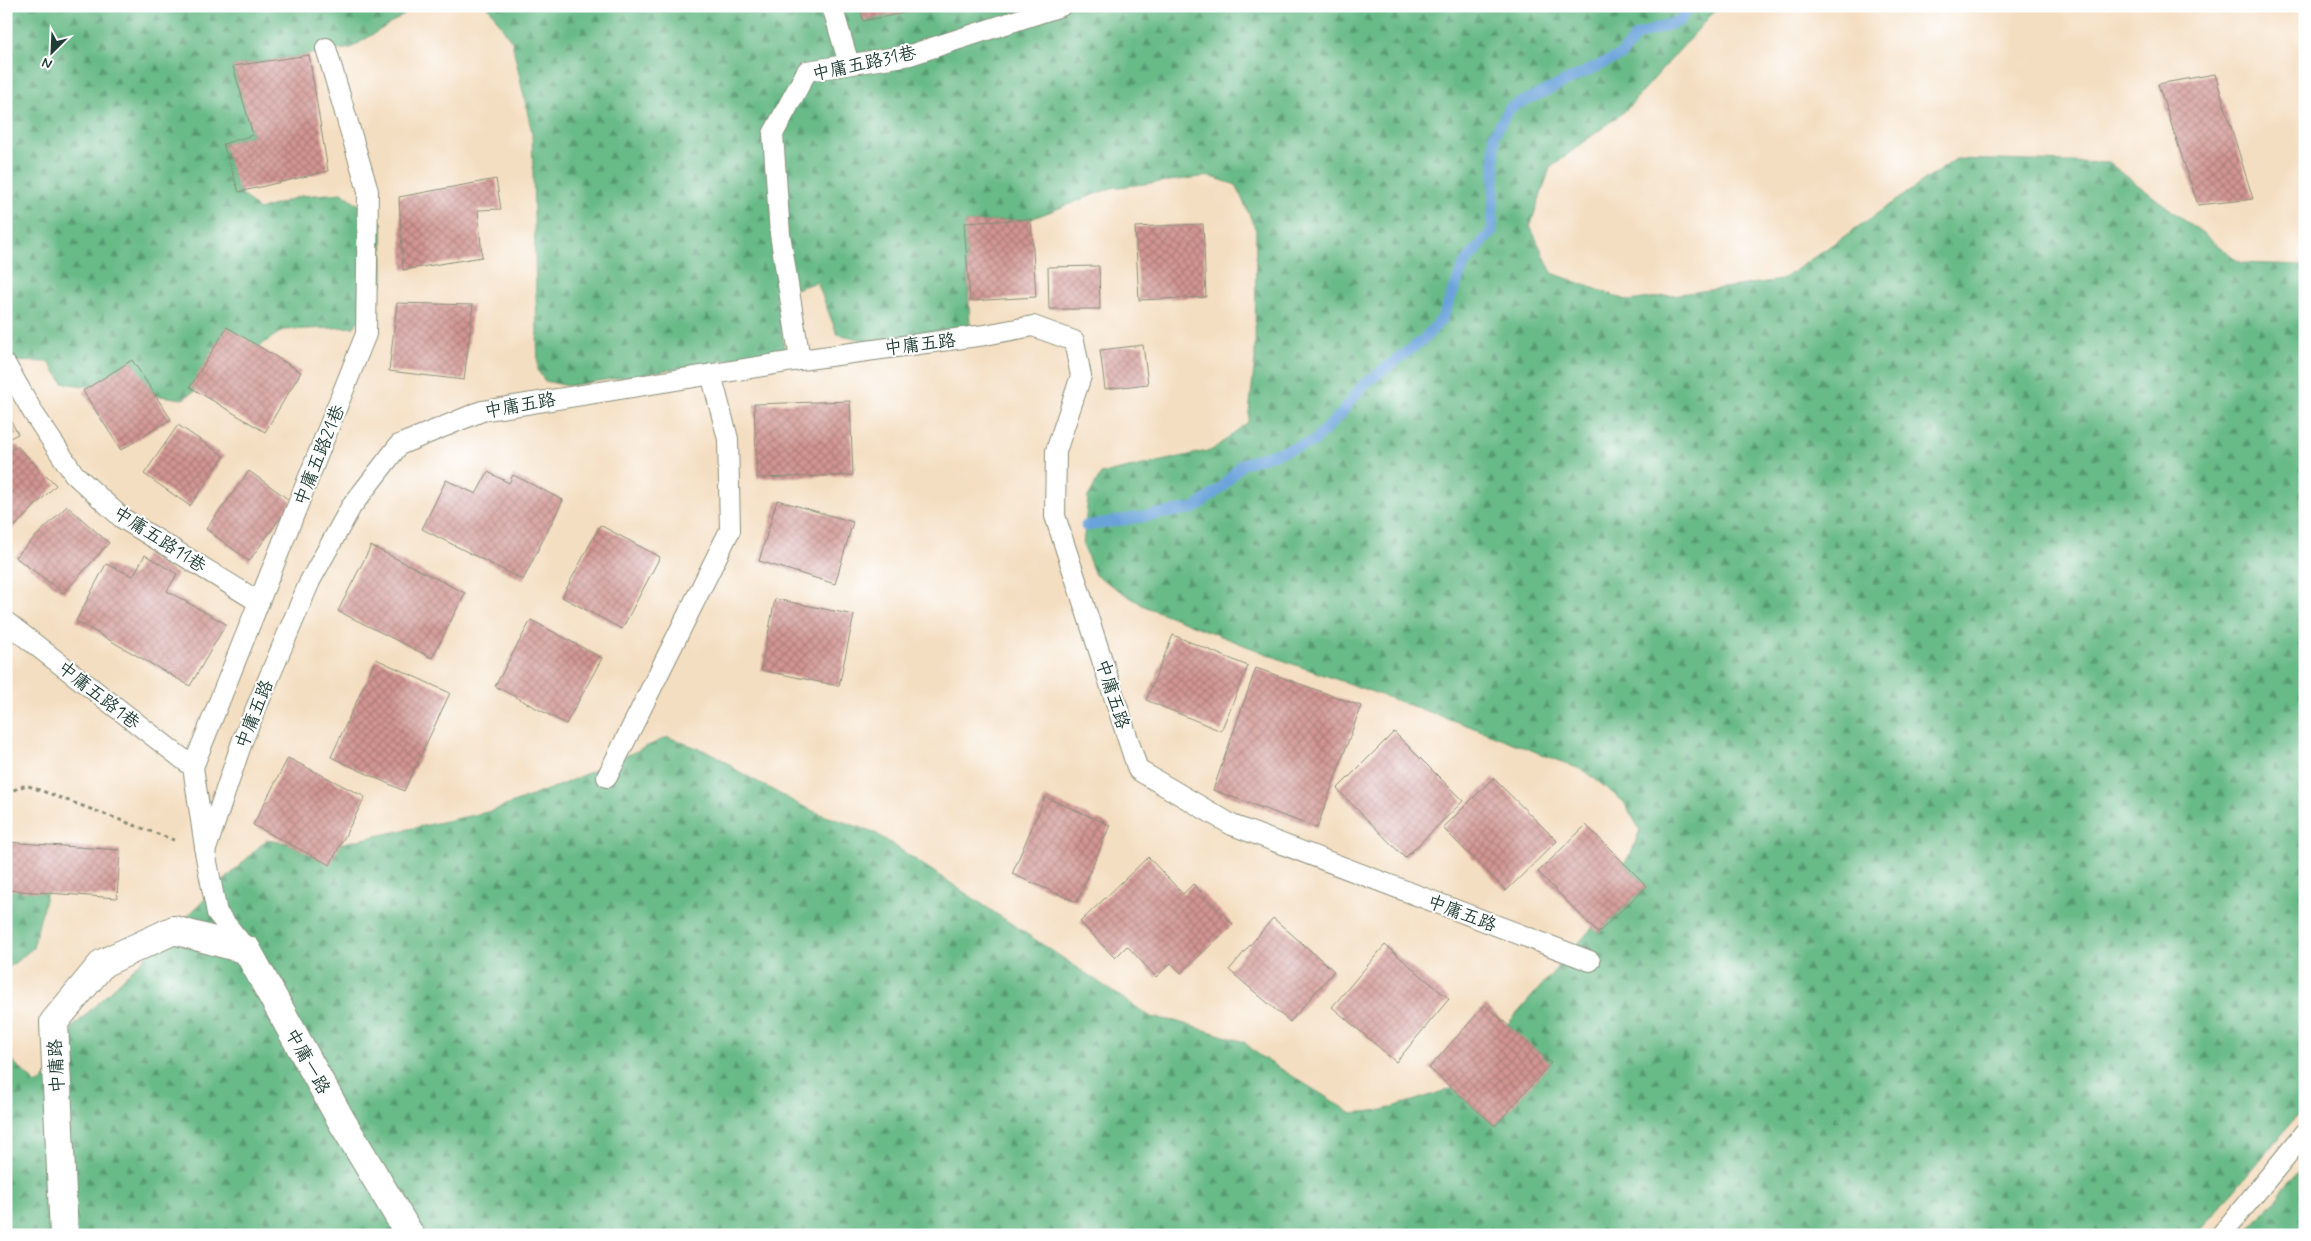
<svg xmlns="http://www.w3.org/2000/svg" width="2311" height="1241" font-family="Mynerve,'LXGW WenKai TC',sans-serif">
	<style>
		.forest { fill: url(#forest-firs); stroke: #447c5e }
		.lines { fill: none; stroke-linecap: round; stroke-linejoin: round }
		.stream { stroke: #6ba3da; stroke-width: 11 }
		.building { fill: url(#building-cross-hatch) }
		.lane-casing { stroke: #8a8e7a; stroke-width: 22 }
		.street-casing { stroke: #8a8e7a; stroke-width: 30 }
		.path { stroke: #8a8e7a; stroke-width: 3; stroke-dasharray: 4 4; stroke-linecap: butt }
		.lane { stroke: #fff; stroke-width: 20 }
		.street { stroke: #fff; stroke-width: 28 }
		.labels { text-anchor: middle; stroke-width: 4; stroke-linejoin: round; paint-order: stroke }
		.street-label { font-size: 18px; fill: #1f3d34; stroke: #fff }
	</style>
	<defs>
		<pattern id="forest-firs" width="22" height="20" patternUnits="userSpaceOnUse" patternTransform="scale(1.25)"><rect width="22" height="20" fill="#68ba87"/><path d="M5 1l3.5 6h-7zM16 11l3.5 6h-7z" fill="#55986f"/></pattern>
		<pattern id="building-cross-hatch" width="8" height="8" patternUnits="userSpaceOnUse" patternTransform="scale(1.25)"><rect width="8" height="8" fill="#d29592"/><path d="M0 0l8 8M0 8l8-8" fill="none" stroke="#aa7b78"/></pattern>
	</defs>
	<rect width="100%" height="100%" fill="#fff"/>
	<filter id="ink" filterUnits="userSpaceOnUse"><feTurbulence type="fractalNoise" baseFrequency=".02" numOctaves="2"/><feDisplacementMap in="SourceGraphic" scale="10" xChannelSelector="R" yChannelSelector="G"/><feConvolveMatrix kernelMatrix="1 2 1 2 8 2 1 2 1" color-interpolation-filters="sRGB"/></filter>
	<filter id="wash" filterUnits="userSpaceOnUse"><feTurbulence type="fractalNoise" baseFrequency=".0096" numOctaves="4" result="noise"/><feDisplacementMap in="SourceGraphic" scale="20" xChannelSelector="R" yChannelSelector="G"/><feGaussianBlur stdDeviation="1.12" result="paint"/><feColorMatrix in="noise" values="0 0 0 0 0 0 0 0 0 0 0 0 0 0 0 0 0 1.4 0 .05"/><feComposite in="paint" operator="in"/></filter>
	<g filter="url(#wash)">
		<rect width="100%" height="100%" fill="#f4dec1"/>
		<path class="forest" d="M6,6h412l-67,42 -118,18 20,69 -30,9 17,48 19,18 42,-14 42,-3 39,29 1,60 -29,45 -71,3 -100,69 -120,-16 -14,-21 -43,-1z
			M488,6h1231l-93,104 -76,58 -20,58 22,47 77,28 152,-21 175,-121 153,4 132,100 64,2v841l-108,129h-2191v-181l31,31c19,-17 28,-34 36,-58l193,-187 41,6h23l162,-35 71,-27 105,-47 48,18 22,16 60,33 22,10 54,18 277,185 24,4 69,21 16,14 92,57 31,-3 68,-21 147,-168 23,-52 11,-18 8,-21 -16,-28 -39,-31 -116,-45 -179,-63 -146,-57 -49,-31 -12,-30 5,-48 13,-23 111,-24 36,-28 7,-62 1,-130 -20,-45 -27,-9 -98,12 -80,31 -66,4 5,103 -102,15 -31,-7 -20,-52 -41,13 9,56 -217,35 -23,-5 -7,-10 -6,-238 -20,-91z
			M6,851l48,12 -21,85 -27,22z
			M2305,1164v71h-60z"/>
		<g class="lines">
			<path class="stream" d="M1086,526l109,-18 27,-21 20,-23 71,-22 28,-28 22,-29 60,-45 19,-21 23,-56 27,-32 3,-60 -1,-36 16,-27 111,-53 15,-19 44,-15 9,-15"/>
		</g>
		<g id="blocks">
			<path class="building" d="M860,6h74v1l-71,14z
				M309,55l19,116 -89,21 -16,-48 30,-9 -20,-69z
				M2215,74l38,125 -55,6 -40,-121z
				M496,179l5,30 -23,1 4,47 -79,13 -4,-73z
				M1031,219l5,78 -66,4 -6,-78z
				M1203,224l3,73 -67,3 -4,-73z
				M1099,266l1,43h-51l-1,-42z
				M397,303l76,2 -9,75 -75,-9z
				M227,327l74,45 -36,60 -75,-45z
				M1143,345l5,39 -43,5 -5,-39z
				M132,360l39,59 -50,31 -38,-59z
				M850,401l3,74 -96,3 -3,-74z
				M6,412l12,22 -12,6z
				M178,425l46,31 -34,50 -46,-32z
				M16,445l40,40 -50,50v-80z
				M249,471l43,31 -43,59 -43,-32z
				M488,472l21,11 4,-8 50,25 -40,80 -101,-51 24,-49 30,14z
				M777,500l76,22 -18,62 -76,-23z
				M67,506l42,37 -45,50 -49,-36z
				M600,525l60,32 -38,72 -60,-32z
				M371,546l94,47 -33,65 -94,-47z
				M145,555l32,19 -10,17 59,33 -36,62 -114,-65 30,-57 27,12z
				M775,599l79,16 -15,71 -78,-16z
				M531,620l71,38 -36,66 -71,-38z
				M1173,635l75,31 -27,65 -75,-31z
				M376,659l74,34 -46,98 -73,-34z
				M1256,668l105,38 -44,122 -104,-38z
				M1394,732l69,69 -58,57 -68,-69z
				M288,758l77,39 -35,68 -77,-40z
				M1493,778l64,63 -51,50 -63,-63z
				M1045,797l65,28 -33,77 -65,-28z
				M1586,825l61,61 -49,47 -60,-61z
				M6,842l114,8 -3,48 -111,-8z
				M1148,857l35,37 10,-10 40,40 -52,49 -10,-10 -15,14 -29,-31 -12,12 -35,-36z
				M1273,918l61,53 -44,51 -61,-52z
				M1385,945l64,54 -53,63 -64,-55z
				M1485,1005l66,58 -56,63 -66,-58z"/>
		</g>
	</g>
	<g filter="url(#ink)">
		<use href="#blocks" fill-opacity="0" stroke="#8a8e7a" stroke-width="1"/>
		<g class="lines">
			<defs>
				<path id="lane" d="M832,6l17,58
					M800,360l-20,-126 -7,-100 34,-63 103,-16 151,-49
					M6,365l28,49 40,60 48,44 137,84
					M6,622l187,145
					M607,777l123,-247 -2,-91 -17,-65
					M205,847l-12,-80 173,-433 2,-143 -42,-143
					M247,950l-30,-37 -12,-61 38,-113 67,-158 41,-74 48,-62 83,-34 318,-51 185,-25 48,-9 41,15 7,35 -25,75 -1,65 83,254 94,55 358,136
					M2221,1235l84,-102"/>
				<path id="street" d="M64,1235l-10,-213 49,-59 71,-33 73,20 94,170 69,115"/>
			</defs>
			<use href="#lane" class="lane-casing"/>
			<use href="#street" class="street-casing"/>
			<path class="path" d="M6,793l20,-8 148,55"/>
			<use href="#lane" class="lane"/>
			<use href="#street" class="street"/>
		</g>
	</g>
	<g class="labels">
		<g class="street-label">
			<text transform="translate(864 63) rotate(-12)" y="6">中庸五路31巷</text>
			<text transform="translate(920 344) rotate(-7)" y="6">中庸五路</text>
			<text transform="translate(520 405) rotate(-10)" y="6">中庸五路</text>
			<text transform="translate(319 455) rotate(-68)" y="6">中庸五路21巷</text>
			<text transform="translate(160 539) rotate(33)" y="6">中庸五路11巷</text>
			<text transform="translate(1113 694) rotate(72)" y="6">中庸五路</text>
			<text transform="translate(99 695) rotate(38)" y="6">中庸五路1巷</text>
			<text transform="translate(254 714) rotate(-68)" y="6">中庸五路</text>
			<text transform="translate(1462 913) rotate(21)" y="6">中庸五路</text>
			<text transform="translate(308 1061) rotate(61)" y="6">中庸一路</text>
			<text transform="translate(56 1066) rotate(-93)" y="6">中庸路</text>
		</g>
	</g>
	<rect width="2311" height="1241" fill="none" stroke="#fff" stroke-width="25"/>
	<g transform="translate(52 52) rotate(204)" stroke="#ffffff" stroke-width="4" paint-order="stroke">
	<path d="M0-4L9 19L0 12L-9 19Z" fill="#1f3d34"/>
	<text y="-8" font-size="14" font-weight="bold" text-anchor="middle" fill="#1f3d34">N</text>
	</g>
</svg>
